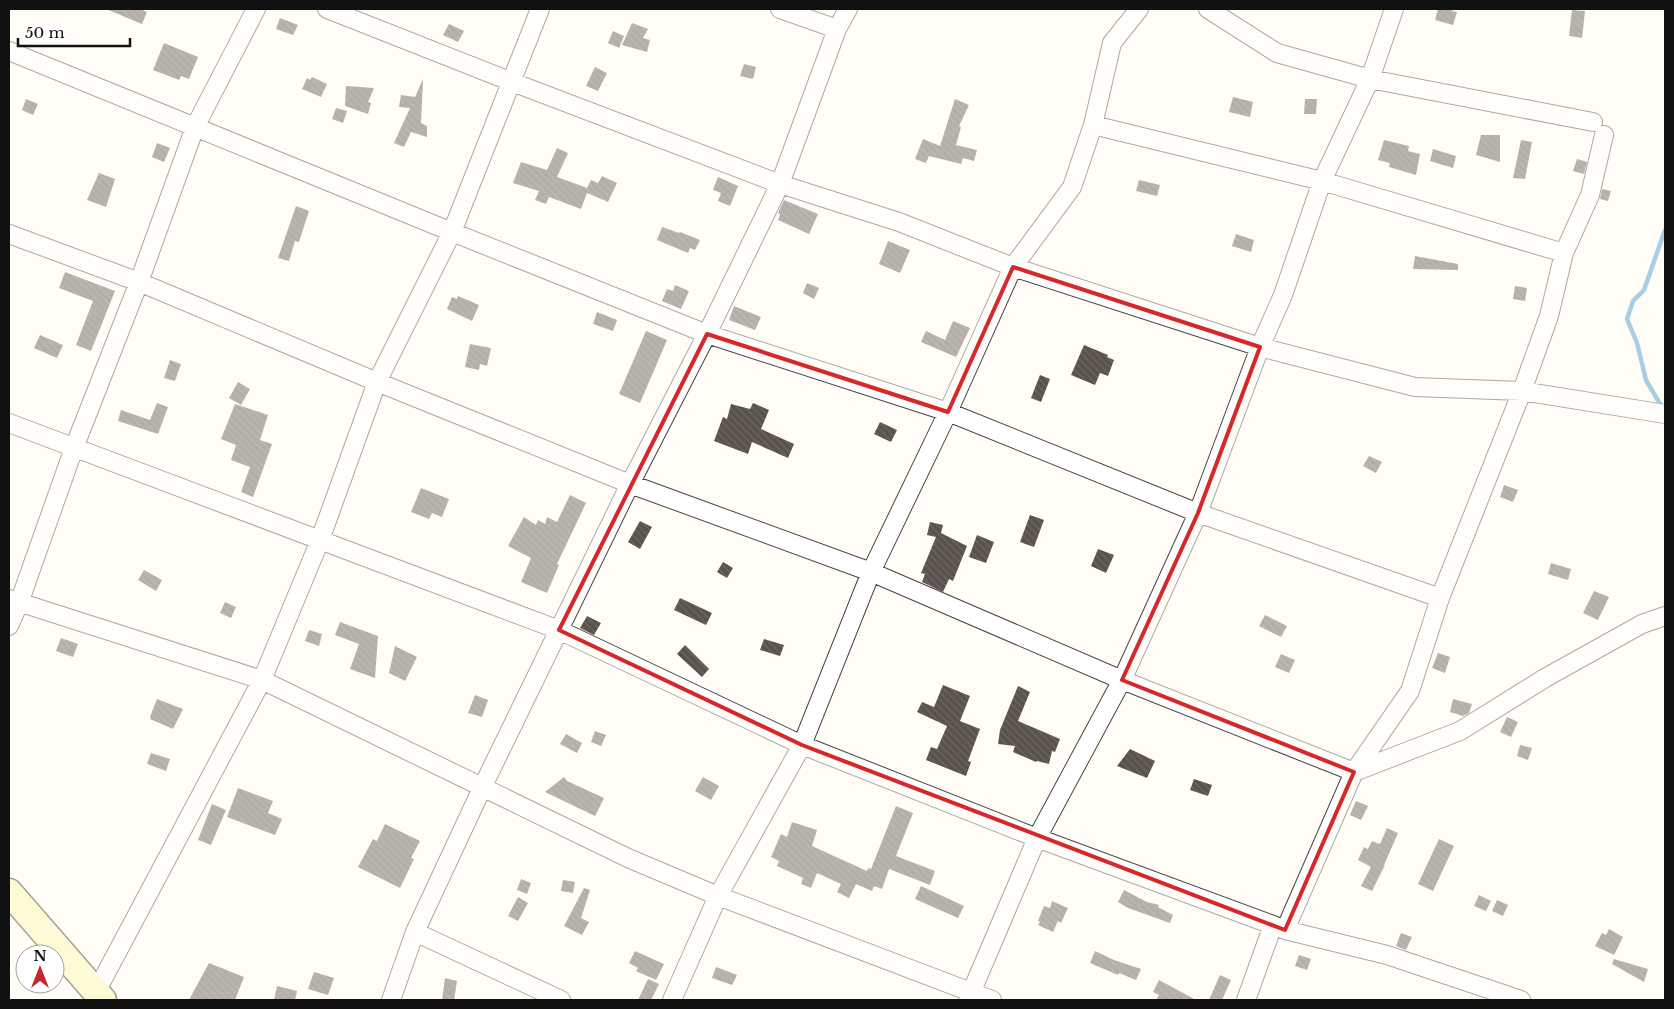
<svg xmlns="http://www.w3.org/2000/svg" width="1674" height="1009" font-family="'Libre Baskerville',serif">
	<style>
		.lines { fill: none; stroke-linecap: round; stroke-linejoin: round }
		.stream { stroke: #3f96cf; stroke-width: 4.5 }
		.building { fill: url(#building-back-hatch) }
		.street-casing { stroke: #444; stroke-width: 20 }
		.secondary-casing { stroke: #333; stroke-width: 29 }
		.street { stroke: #fff; stroke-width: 18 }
		.secondary { stroke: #fff6b0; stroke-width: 26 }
		.marked { fill: none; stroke: #d62828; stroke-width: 4; stroke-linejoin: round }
	</style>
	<defs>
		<pattern id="building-back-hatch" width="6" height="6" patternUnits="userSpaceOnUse" patternTransform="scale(1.25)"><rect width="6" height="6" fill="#5a524d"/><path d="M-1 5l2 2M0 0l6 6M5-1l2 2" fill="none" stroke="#6d6662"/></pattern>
	</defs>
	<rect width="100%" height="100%" fill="#fffdf5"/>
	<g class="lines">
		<path class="stream" d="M1663,409l-17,-29 -9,-37 -10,-24 6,-18 11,-11 21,-60"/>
	</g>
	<path class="building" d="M106,9h34l7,3 -5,12z
		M1438,9h14v2l5,1 -4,13 -18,-5z
		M1572,10l13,1 -3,27 -13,-2z
		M280,18l18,7 -5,10 -17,-6z
		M632,23l16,6 -5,9 7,2 -3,12 -25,-7z
		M449,24l15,7 -6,11 -15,-7z
		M613,31l11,5 -5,12 -11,-5z
		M164,43l34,14 -9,22 -8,-3 -2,4 -26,-10z
		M744,64l12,3 -3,12 -13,-3z
		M595,67l12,6 -9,18 -12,-5z
		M312,77l15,7 -6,13 -19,-8 5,-11 3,2z
		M423,79l-2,44 6,3v11l-16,-5 -7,15 -10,-4 16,-35 -11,-1 2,-12 14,2z
		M346,86l28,2 -6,14 3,1 -3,11 -23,-8z
		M1233,97l20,5 -3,15 -21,-5z
		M26,99l12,5 -5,11 -11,-5z
		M955,99l14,6 -10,21 2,1 -5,18 21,5 -3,11 -11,-3 -2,6 -32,-8 -3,7 -11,-4 8,-20 17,7z
		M1305,99h12l-1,15h-12z
		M336,108l11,3 -4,12 -11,-4z
		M1481,135h19v27l-24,-7z
		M1384,140l25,6 -1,5 12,3 -4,21 -27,-8 1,-4 -12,-3z
		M1521,140l11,2 -7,37 -12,-1z
		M157,143l13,5 -6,14 -12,-5z
		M557,148l11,5 -11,24 30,11 4,-8 7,3 4,-7 15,7 -9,19 -21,-9 -6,16 -32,-12 -3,7 -11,-4 4,-9 -26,-8 8,-21 26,8z
		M1433,149l23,7 -3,12 -23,-7z
		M1577,159l10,3 -3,12 -11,-3z
		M99,173l16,6 -9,28 -19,-7z
		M718,177l20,9 -8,20 -12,-5 3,-8 -8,-3z
		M1139,180l21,5 -3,11 -21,-5z
		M1602,189l9,2 -3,10 -8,-2z
		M784,200l34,14 -9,20 -31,-14 2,-6 -2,-1z
		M296,206l13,5 -10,31 -4,-1 -6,20 -11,-3z
		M662,227l17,6 1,-1 20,8 -5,10 -5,-2 -2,5 -31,-13z
		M1236,234l18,6 -3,12 -19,-6z
		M888,241l22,9 -10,23 -21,-9z
		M1415,256l43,8v6l-45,-1z
		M65,272l50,19 -24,60 -15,-6 17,-44 -34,-13z
		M807,283l12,5 -5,11 -11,-6z
		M675,285l14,6 -8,18 -19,-8 5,-12 6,2z
		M1515,286l12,2 -2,13 -12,-2z
		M458,296l21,9 -7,16 -25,-12 5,-12 5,2z
		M734,306l27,11 -6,13 -26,-10z
		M597,312l20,8 -4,11 -20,-7z
		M953,321l17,7 -14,29 -35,-15 5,-11 19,9z
		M646,331l21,9 -27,63 -21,-9z
		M40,335l23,10 -6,13 -23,-10z
		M470,344l21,4 -4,18 -7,-2 -1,6 -14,-3z
		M1084,345l24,10 -1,2 7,3 -6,16 -8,-3 -5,12 -24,-10z
		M170,360l11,4 -6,17 -11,-3z
		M1040,375l10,4 -9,23 -10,-4z
		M238,382l12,7 -9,16 -12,-7z
		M157,403l11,4 -10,27 -40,-13 3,-11 29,10z
		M753,403l16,7 -8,19 33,15 -6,14 -36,-16 -4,12 -34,-13 9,-24 4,2 4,-15 19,5z
		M235,404l33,11 -8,25 12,4 -19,53 -12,-5 9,-25 -19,-7 5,-15 -15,-6z
		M880,422l17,8 -6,12 -17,-8z
		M1369,456l13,6 -6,11 -13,-7z
		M1504,485l14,5 -5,12 -13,-5z
		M421,488l28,11 -7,18 -10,-4 -3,6 -18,-7z
		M570,495l16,8 -29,61 2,1 -12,28 -26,-11 10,-24 -23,-12 16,-29 12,8 2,-5 7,4 2,-7 10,5z
		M1030,515l14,5 -10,27 -14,-5z
		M640,521l12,6 -12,22 -12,-7z
		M930,522l13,3 -2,8 26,13 -14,35 -4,-2 -6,13 -21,-10 3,-8 -4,-1 15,-36 -9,-2z
		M977,535l17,7 -8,21 -17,-6z
		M1098,549l16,6 -8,18 -15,-7z
		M723,562l10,6 -6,10 -10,-6z
		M1551,563l20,6 -3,11 -20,-6z
		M144,570l18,10 -6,11 -18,-11z
		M1594,591l15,6 -11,23 -15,-7z
		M680,598l32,15 -6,12 -32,-15z
		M225,602l11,5 -5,11 -11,-5z
		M1265,615l22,11 -6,11 -22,-11z
		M587,616l14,7 -7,12 -14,-7z
		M340,622l38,14 -3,42 -25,-9 9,-25 -24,-9z
		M309,630l13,4 -3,12 -14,-5z
		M61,638l17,6 -5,13 -17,-6z
		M764,639l20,6 -4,11 -20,-6z
		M685,645l24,24 -7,8 -25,-23z
		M395,646l22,11 -12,24 -16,-8z
		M1438,653l12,4 -5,16 -13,-5z
		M1281,654l14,6 -6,13 -14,-6z
		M943,685l27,11 -10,25 20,8 -12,32 3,1 -5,14 -40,-16 5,-13 6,2 10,-23 -30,-14 5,-10 12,5z
		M1018,686l12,6 -12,29 42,18 -5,13 -3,-1 -3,13 -12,-3 -1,1 -23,-10 2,-6 -17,-2 2,-14z
		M475,695l13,5 -6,17 -14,-4z
		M157,699l26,10 -10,20 -23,-10 1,-2h-1z
		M1453,699l19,5 -3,9 -6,3 -13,-4z
		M1507,717l11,5 -7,15 -11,-5z
		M595,731l11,4 -5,11 -10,-4z
		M566,734l16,9 -5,10 -17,-9z
		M1520,745l12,3 -4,12 -11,-4z
		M1130,749l25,12 -8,17 -30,-12z
		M151,753l19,6 -4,12 -19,-7z
		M564,777l3,4 37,17 -9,18 -50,-24z
		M703,777l16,9 -8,14 -16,-9z
		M1194,779l18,6 -4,11 -18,-6z
		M238,788l35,13 -5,12 14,6 -7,16 -48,-18z
		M1356,801l12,5 -7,14 -11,-5z
		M212,804l14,6 -15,35 -13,-5z
		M896,806l17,7 -17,43 39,15 -5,14 -41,-16 -7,20 -8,-3 -2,5 -16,-7 -7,14 -12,-6 4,-8 -24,-11 -6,15 -10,-4 2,-6 -26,-12 2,-5 -8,-4 10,-23 6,3 5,-15 25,8 -5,16 55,25 1,-3 3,1z
		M385,824l35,17 -9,17 3,1 -14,29 -42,-21 15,-28 4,2z
		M1387,828l11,5 -14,32h1l-13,26 -11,-5 10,-19 -13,-7 6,-13 4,2 4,-8 8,3z
		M1439,839l15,7 -21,45 -15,-7z
		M521,879l10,4 -4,11 -10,-4z
		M563,880l12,2 -2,11 -12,-2z
		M921,886l43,20 -6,12 -43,-19z
		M584,888l6,2 -9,28 8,4 -7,13 -18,-9z
		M1124,890l23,12 12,3 -1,2 15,8 -3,8 -42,-15 -10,-6z
		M1479,895l12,6 -5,10 -12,-5z
		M518,897l10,6 -10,18 -10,-5z
		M1497,900l11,5 -5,11 -11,-5z
		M1052,901l16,7 -7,15 -3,-2 -5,11 -15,-7 2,-3 -2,-1 6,-15 6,2z
		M1609,929l14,8 -9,18 -19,-9 7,-13 4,2z
		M1401,933l11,4 -6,13 -10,-4z
		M635,951l29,13 -8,16 -20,-9 2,-3 -9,-5z
		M1095,951l19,9 27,9 -5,11 -17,-7 -1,2 -28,-12z
		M1299,955l12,4 -4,11 -12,-4z
		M1614,959l34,10 -4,13 -32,-18z
		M209,963l35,14 -9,23h-46z
		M716,967l21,8 -5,10 -20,-7z
		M314,972l20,6 -6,17 -20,-6z
		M1220,975l11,5 -9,20h-13z
		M445,978l12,3 -3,19h-12z
		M648,979l11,5 -8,16h-13z
		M1159,980l37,20h-40l3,-5 -6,-3z
		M277,986l20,5 -2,9h-21z"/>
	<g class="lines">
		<defs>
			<path id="street" d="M327,9l185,73 268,102 119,38 114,45 247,80 155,40 107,4 143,23
				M780,9l57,20
				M1208,9l69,44 93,26 223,43
				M9,51l443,181 255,102 241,78 250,101 242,85
				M1093,125l229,56 242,72
				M9,234l130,48 238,100 253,102 241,88 251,108 232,92 56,-81 30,-93 82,-207 27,-75 15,-63 26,-58 14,-60
				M9,423l550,207 243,115 235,93 236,87
				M9,599l253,81 366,178 90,38 274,104
				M9,626l10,-23 55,-155 65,-166 56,-155 61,-118
				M1285,930l102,25 134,45
				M415,932l146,68
				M96,992l166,-312 58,-140 57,-158 75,-150 88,-223
				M391,1000l24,-68 68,-146 147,-302 77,-150 73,-150 57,-155 11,-20
				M672,1000l46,-104 84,-151 69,-173 77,-160 65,-145 59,-80 21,-62 19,-82 27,-34
				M968,1000l69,-162 85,-158 76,-167 62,-166 23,-52 39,-114 48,-102 24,-70
				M1246,1000l27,-75 12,5 69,-158 106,-41 85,-53 97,-54 23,-8"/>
			<path id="secondary" d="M9,892l94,108"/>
		</defs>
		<use href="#street" class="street-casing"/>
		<use href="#secondary" class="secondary-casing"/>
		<use href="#street" class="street"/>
		<use href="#secondary" class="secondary"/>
	</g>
	<path d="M0 0H1674V1009H0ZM1013,267l247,80 -62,166 -76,167 232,92 -69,158 -483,-185 -243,-115 148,-296 241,78z" fill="#fffdf5" fill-opacity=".55" fill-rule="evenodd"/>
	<path class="marked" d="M1013,267l247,80 -62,166 -76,167 232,92 -69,158 -483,-185 -243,-115 148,-296 241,78z"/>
	<rect width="1674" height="1009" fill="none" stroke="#111111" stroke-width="20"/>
	<g transform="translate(40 969)"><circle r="24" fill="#ffffff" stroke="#a0a0a0"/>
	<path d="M0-4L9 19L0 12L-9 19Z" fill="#c4262e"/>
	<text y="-8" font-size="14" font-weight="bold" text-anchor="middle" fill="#111111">N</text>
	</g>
	<path d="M18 38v8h112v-8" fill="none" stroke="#111111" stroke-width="2.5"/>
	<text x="25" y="38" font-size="15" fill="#111111" stroke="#ffffff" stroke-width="4" paint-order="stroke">50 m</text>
</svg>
